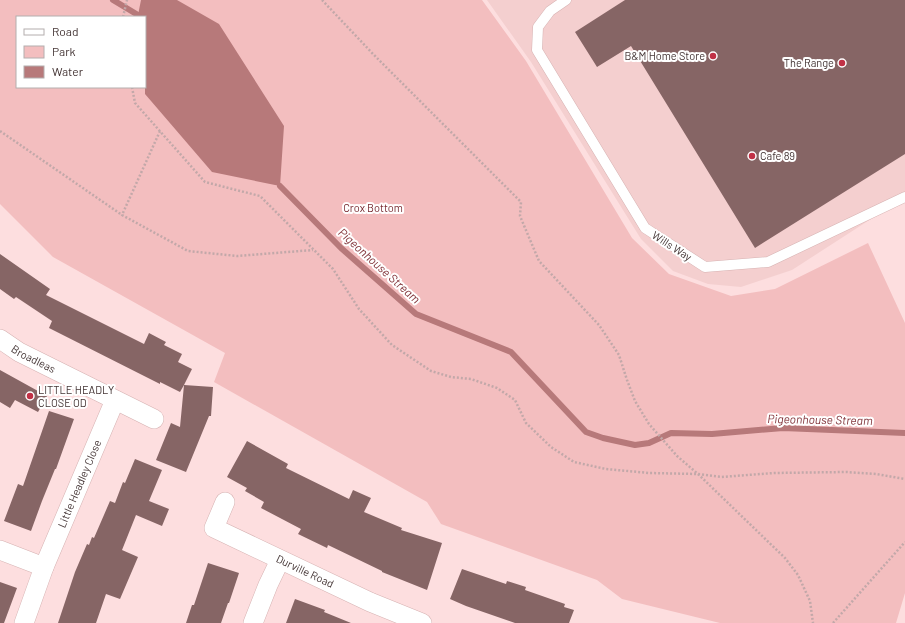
<svg xmlns="http://www.w3.org/2000/svg" width="905" height="623" font-family="Barlow,sans-serif">
	<style>
		.built { fill: #f4cfcf }
		.green { fill: #f3bebf; fill-rule: evenodd }
		.water { fill: #b7797a }
		.lines { fill: none; stroke-linecap: round; stroke-linejoin: round }
		.stream { stroke: #b7797a; stroke-width: 6 }
		.building { fill: #866565 }
		.service-casing { stroke: #d6b2b2; stroke-width: 11 }
		.minor-casing { stroke: #d6b2b2; stroke-width: 20 }
		.path { stroke: #c2a8a9; stroke-width: 2.5; stroke-dasharray: 2 2; stroke-linecap: butt }
		.service { stroke: #fff; stroke-width: 10 }
		.minor { stroke: #fff; stroke-width: 19 }
		.poi-dot { fill: #c13146; stroke: #fff; stroke-width: 1.5 }
		.labels { text-anchor: middle; stroke-width: 4; stroke-linejoin: round; paint-order: stroke }
		.poi-label { font-size: 11px; fill: #443535; stroke: #fff; text-anchor: end }
		.park-label { font-size: 11px; fill: #792c33; stroke: #fff }
		.street-label { font-size: 11px; fill: #443535; stroke: #fff }
		.water-label { font-size: 12px; font-style: italic; fill: #82343a; stroke: #fff }
	</style>
	<rect width="100%" height="100%" fill="#fddedf"/>
	<path class="built" d="M487,0h418v197l-113,73 -51,17 -33,-3 -35,-13 -32,-32 -110,-177z"/>
	<path class="green" d="M0,0h482l44,61 106,177 37,36 62,22 44,-7 93,-46 37,80v270l-9,30h-176l-98,-24 -25,-19 -156,-56 -14,-22 -213,-120 11,-29 -172,-96 -53,-53zM17,17h128v70h-128z"/>
	<path class="water" d="M141,0h36l42,24 65,102 -4,60 -68,-14 -67,-78v-77h-7v-2z"/>
	<g class="lines">
		<path class="stream" d="M113,0l25,15
			M280,186l61,62 75,66 95,38 75,80 17,6 32,7 14,-2 22,-10 41,1 71,-6 122,5"/>
	</g>
	<path class="building" d="M625,0h280v154l-150,94 -124,-202 -34,21 -22,-35z
		M0,254l50,35 -4,6 98,49 5,-11 17,9 -2,3 18,9 -4,8 14,7 -8,16 29,2 -2,29h-2l-23,56 -30,-12 15,-37 9,4 4,-42 -4,7 -20,-10v2l-111,-56 3,-7 -36,-24 -2,2 -14,-10z
		M0,370l47,26 -9,16 -23,-12 -5,8 -10,-6z
		M49,411l25,8 -18,50h-1l-13,32 -11,30 -27,-10 14,-37 5,2z
		M247,441l41,23 -2,4 63,31 4,-9 18,8 -7,14 38,16 -1,2 41,13 -15,47 -45,-18v-1l-54,-26 -1,3 -29,-14 3,-5 -40,-21 3,-6 -19,-11 2,-3 -20,-11z
		M135,459l27,11 -13,31 20,8 -7,17 -26,-11 -14,35 16,7 -18,42 -14,-5 -10,29h-38l17,-51 12,-28 2,1 3,-8 2,1 16,-37 5,2 8,-21 2,1z
		M208,563l31,10 -10,30h-1l-7,20h-35l6,-18h2z
		M462,569l44,15 1,-3 19,6 -1,3 40,14 -1,3 10,3 -5,13h-54l-49,-17 -16,-7z
		M0,582l17,6 -13,35h-4z
		M295,599l30,11 -1,2 27,11h-65z"/>
	<g class="lines">
		<defs>
			<path id="service" d="M566,0l-16,11 -12,16 -1,23 108,178 60,39 63,-5 137,-65"/>
			<g id="minor">
				<path id="s1" d="M0,339l19,13 135,67"/>
				<path id="s2" d="M225,502l-11,26 156,74 52,21"/>
				<path d="M0,550l44,17"/>
				<path id="s3" d="M24,623l20,-56 71,-167"/>
				<path d="M253,623l15,-38 12,-25"/>
			</g>
		</defs>
		<use href="#service" class="service-casing"/>
		<use href="#minor" class="minor-casing"/>
		<path class="path" d="M322,0l52,55 147,147 -1,14 19,45 60,64 20,30 8,25 8,21 14,23 28,32 21,18 87,84 13,17 12,26 3,22
			M123,17l4,-17
			M132,87l3,16 70,79 55,14 73,73 26,40 33,36 39,26 20,6 20,2 26,9 18,12 11,23 25,24 23,15 32,7 43,4 49,1 23,3 53,-4 72,-1 30,2 29,5
			M0,131l122,84
			M160,131l-38,84 66,36 49,5 76,-6
			M833,623l72,-81"/>
		<use href="#service" class="service"/>
		<use href="#minor" class="minor"/>
	</g>
	<g class="poi-dot">
		<circle cx="713" cy="56" r="4"/>
		<circle cx="842" cy="63" r="4"/>
		<circle cx="752" cy="156" r="4"/>
		<circle cx="30" cy="396" r="4"/>
	</g>
	<g class="labels">
		<g class="poi-label">
			<text x="705" y="60">B&amp;M Home Store</text>
			<text x="834" y="67">The Range</text>
			<text x="760" y="160" text-anchor="start">Cafe 89</text>
			<text x="38" y="394" text-anchor="start">LITTLE HEADLY<tspan x="38" dy="13">CLOSE OD</tspan></text>
		</g>
		<g class="park-label">
			<text x="373" y="212">Crox Bottom</text>
		</g>
		<g class="street-label">
			<text transform="translate(672 246) rotate(33)" y="4">Wills Way</text>
			<text dy="4" stroke="none"><textPath href="#s1" startOffset="39">Broadleas</textPath></text>
			<text dy="4" stroke="none"><textPath href="#s3" startOffset="150">Little Headley Close</textPath></text>
			<text dy="4" stroke="none"><textPath href="#s2" startOffset="129">Durville Road</textPath></text>
		</g>
		<g class="water-label">
			<text transform="translate(379 266) rotate(42)" y="4">Pigeonhouse Stream</text>
			<text transform="translate(820 420) rotate(1)" y="4">Pigeonhouse Stream</text>
		</g>
	</g>
	<rect x="16" y="16" width="130" height="72" fill="#ffffff" stroke="#b4aeae"/>
	<rect x="24" y="29" width="20" height="6" fill="#ffffff" stroke="#b4aeae"/>
	<text x="52" y="36" font-size="12" fill="#443535">Road</text>
	<rect x="24" y="46" width="20" height="12" fill="#f3bebf" stroke="#b4aeae"/>
	<text x="52" y="56" font-size="12" fill="#443535">Park</text>
	<rect x="24" y="66" width="20" height="12" fill="#b7797a" stroke="#b4aeae"/>
	<text x="52" y="76" font-size="12" fill="#443535">Water</text>
</svg>
